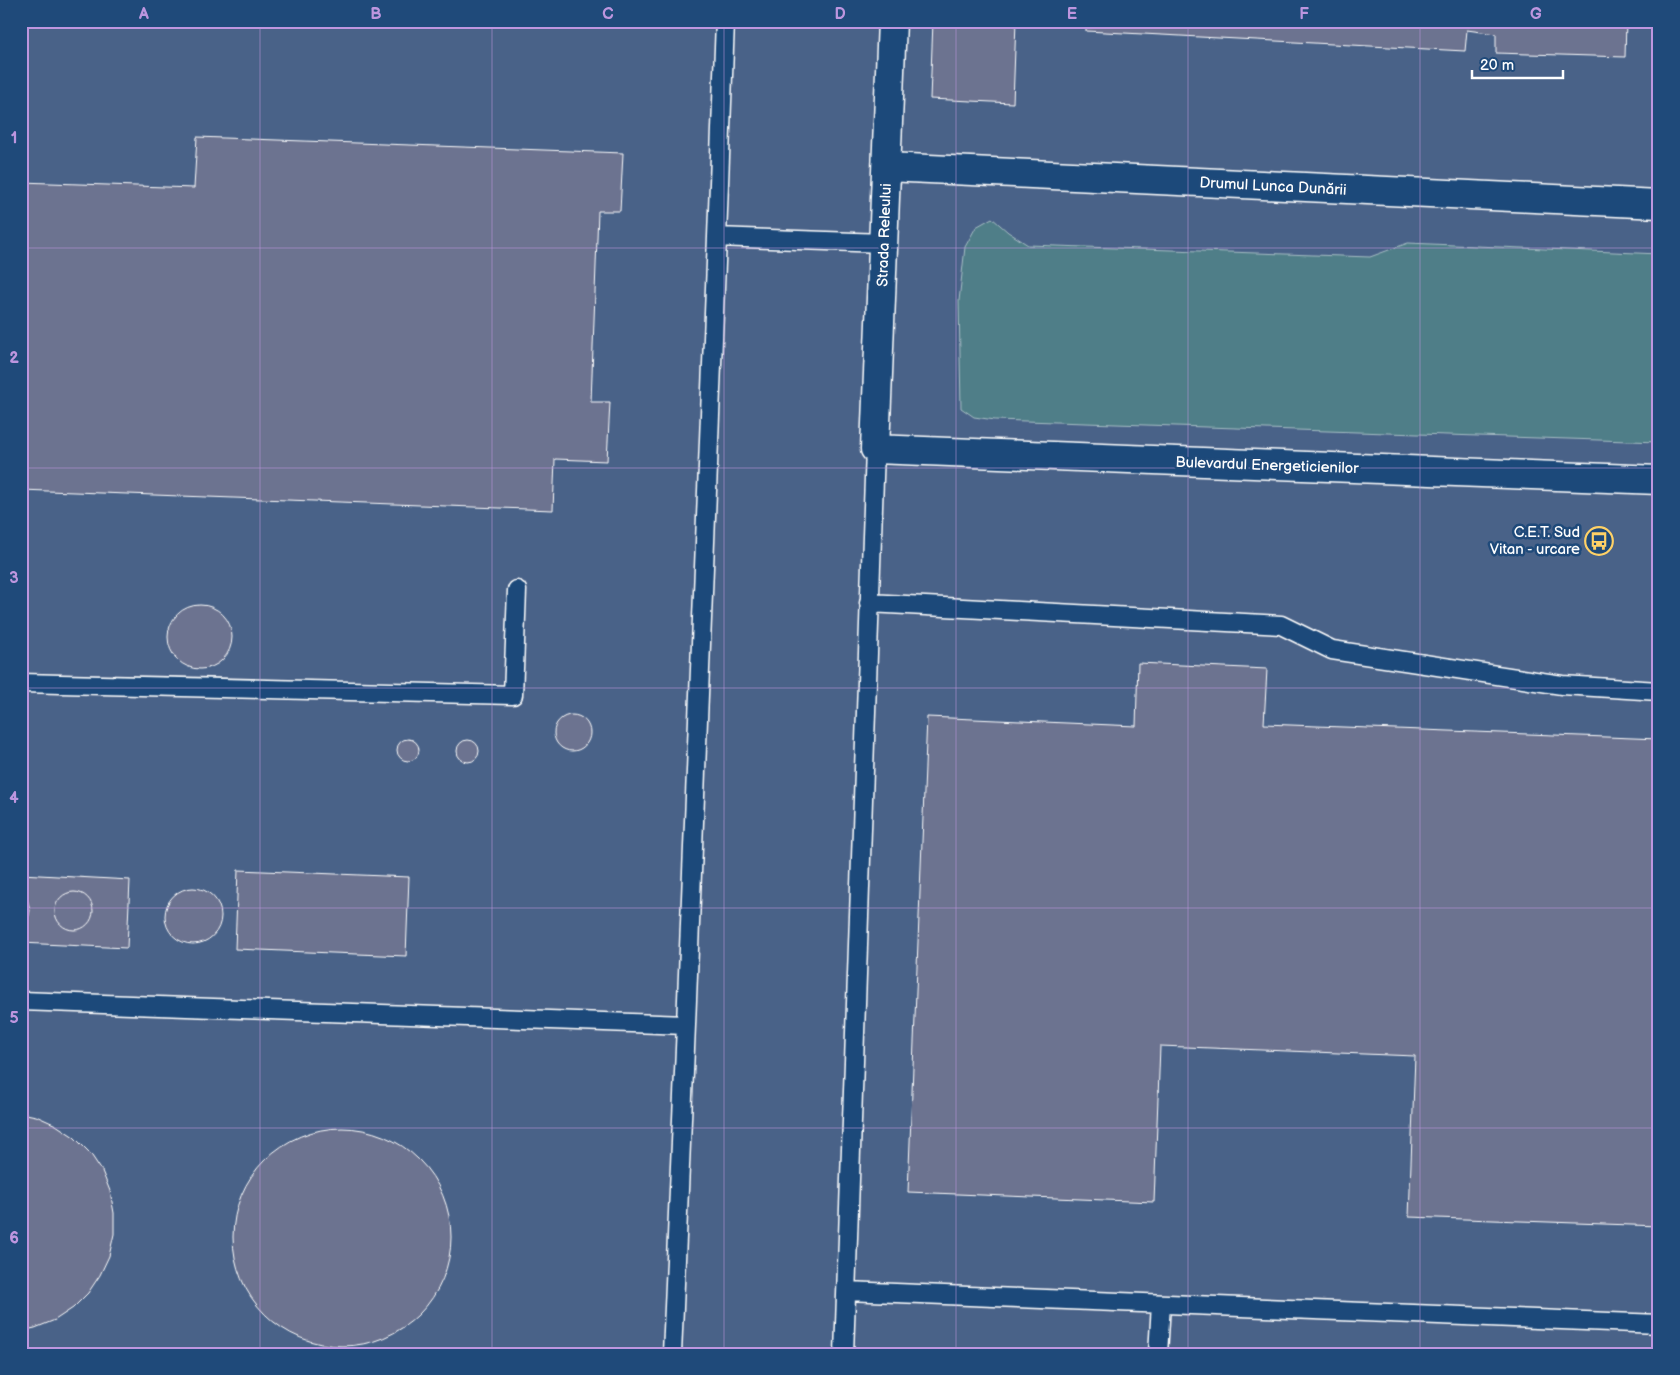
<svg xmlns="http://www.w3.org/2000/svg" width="1680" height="1375" font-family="'Balsamiq Sans',sans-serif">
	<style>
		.built { fill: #4a6288 }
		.green { fill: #4f7e88; stroke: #a7bec4 }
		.building { fill: #6c7390; stroke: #fff }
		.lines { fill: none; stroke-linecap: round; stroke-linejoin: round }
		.lane-casing { stroke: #fff; stroke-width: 21 }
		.secondary-casing { stroke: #fff; stroke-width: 31 }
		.lane { stroke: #1f4a7a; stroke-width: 18 }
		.secondary { stroke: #1f4a7a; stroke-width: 28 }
		.grid { fill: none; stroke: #bd96df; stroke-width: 1; stroke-opacity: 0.55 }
		.labels { text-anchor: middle; stroke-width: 5; stroke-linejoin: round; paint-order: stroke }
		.street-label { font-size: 15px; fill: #fff; stroke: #1f4a7a }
		.poi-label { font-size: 15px; fill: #fff; stroke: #1f4a7a; text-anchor: end }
		.neatline { fill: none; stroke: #bd96df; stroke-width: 2 }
		.grid-label { font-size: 16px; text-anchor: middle; font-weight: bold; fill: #bd96df }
	</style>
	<rect width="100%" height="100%" fill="#365681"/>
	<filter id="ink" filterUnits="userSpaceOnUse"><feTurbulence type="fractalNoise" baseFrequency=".02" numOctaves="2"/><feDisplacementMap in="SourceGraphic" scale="10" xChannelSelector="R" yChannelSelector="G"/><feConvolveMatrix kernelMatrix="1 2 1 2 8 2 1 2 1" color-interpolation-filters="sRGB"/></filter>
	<g filter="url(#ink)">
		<path class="built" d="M21,21h1638v1333h-1638z"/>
		<path class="green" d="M992,218l16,14 20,13 342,12 38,-14 251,11v188l-664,-22 -21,-3 -13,-9 -2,-107 6,-54 11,-20z"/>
		<path class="building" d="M933,21h83l-3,82 -83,-4z
			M1086,21h540l-1,36 -129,-4v-19l-29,-4 -2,21 -379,-20z
			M197,137l426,16 -3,58h-22l-7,191h19l-3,59 -52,-2 -2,51 -532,-20v-308l173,6z
			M168 637a32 32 0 1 1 64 0a32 32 0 1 1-64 0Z
			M1138,663l129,6 -3,55 395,15v487l-250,-9 6,-161 -255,-10 -6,156 -246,-10 19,-475 209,9z
			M554 733a18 18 0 1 1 36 0a18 18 0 1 1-36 0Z
			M397 750a11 11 0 1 1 22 0a11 11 0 1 1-22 0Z
			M457 751a11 11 0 1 1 22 0a11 11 0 1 1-22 0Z
			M238,870l171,7 -3,79 -171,-7z
			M21,874l109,6 -3,68 -106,-5z
			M165 916a28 28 0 1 1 56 0a28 28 0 1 1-56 0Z
			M55 911a19 19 0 1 1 38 0a19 19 0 1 1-38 0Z
			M21,893l6,5 3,12 -1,6 -8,10z
			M21,1113l15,3 20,9 18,12 16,16 12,18 8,20 4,22v21l-5,22 -9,19 -12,18 -15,15 -18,12 -20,8 -14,3z
			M233 1237a109 109 0 1 1 218 0a109 109 0 1 1-218 0Z"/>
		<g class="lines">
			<defs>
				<path id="lane" d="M717,237l8,-216
					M869,603l412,22 51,25 230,35 97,6
					M21,683l492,12 4,-105
					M21,1001l665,24 31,-788 166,6
					M847,1291l812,33
					M672,1354l14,-329
					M844,1354l31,-905
					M1158,1354l3,-50"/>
				<path id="secondary" d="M892,21l-17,428 784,31
					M887,167l772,37"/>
			</defs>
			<use href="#lane" class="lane-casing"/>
			<use href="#secondary" class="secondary-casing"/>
			<use href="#lane" class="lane"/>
			<use href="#secondary" class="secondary"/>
		</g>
	</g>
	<path class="grid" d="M260,21v1333M492,21v1333M724,21v1333M956,21v1333M1188,21v1333M1420,21v1333M21,248h1638M21,468h1638M21,688h1638M21,908h1638M21,1128h1638"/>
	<defs>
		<symbol id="bus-ring" viewBox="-11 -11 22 22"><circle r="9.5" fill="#1f4a7a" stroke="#ffd166" stroke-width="1.5"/><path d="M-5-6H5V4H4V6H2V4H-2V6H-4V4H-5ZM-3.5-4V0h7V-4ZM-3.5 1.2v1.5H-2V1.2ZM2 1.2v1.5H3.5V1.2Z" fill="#ffd166"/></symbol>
	</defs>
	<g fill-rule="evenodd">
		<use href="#bus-ring" x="1583" y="525" width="32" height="32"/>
	</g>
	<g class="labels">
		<g class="street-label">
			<text transform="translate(1273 186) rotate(3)" y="5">Drumul Lunca Dunării</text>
			<text transform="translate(884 235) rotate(-88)" y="5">Strada Releului</text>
			<text transform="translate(1267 465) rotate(2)" y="5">Bulevardul Energeticienilor</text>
		</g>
		<g class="poi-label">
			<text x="1580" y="537">C.E.T. Sud<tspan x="1580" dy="17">Vitan - urcare</tspan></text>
		</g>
	</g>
	<rect width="1680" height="1375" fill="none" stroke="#1f4a7a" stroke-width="55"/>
	<path d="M1472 70v8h91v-8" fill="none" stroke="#ffffff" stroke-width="2.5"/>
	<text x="1480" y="70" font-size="15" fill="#ffffff" stroke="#1f4a7a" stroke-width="4" paint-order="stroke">20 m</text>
	<rect x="28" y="28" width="1624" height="1320" class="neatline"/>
	<g class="grid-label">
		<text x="144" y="19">A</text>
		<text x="376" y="19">B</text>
		<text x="608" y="19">C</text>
		<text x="840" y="19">D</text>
		<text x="1072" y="19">E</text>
		<text x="1304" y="19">F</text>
		<text x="1536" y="19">G</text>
		<text x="14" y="143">1</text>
		<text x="14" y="363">2</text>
		<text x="14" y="583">3</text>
		<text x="14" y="803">4</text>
		<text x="14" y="1023">5</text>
		<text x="14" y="1243">6</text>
	</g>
</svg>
